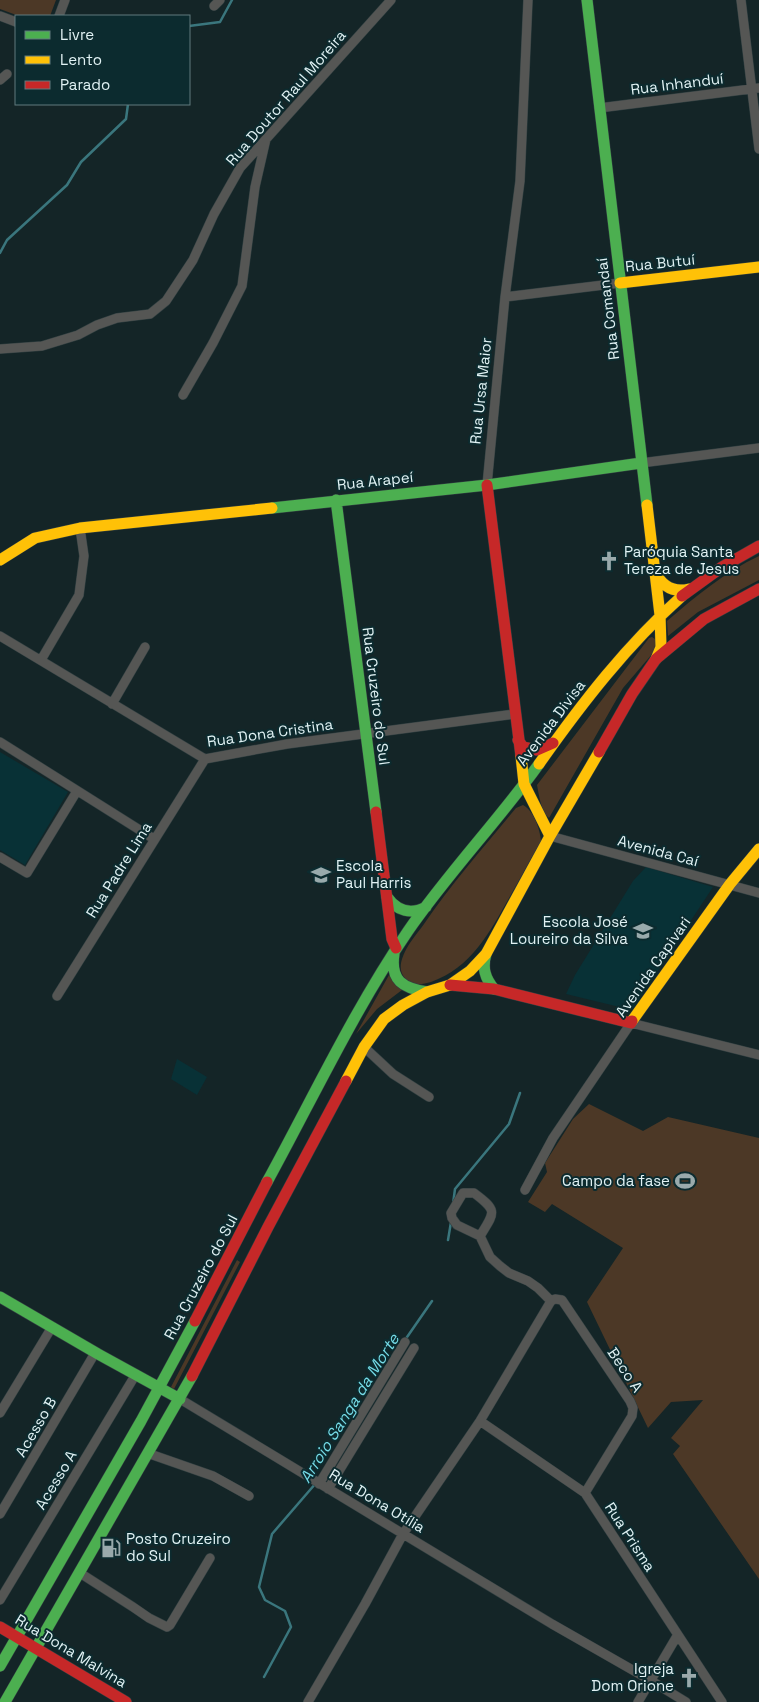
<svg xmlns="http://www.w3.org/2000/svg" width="759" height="1702" font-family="'Space Grotesk',sans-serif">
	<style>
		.built { fill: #083136 }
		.green { fill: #4c3826 }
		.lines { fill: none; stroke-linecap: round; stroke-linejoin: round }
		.stream { stroke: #3a767d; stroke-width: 2.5 }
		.street-casing { stroke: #324042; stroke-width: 10 }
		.fast-casing { stroke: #324042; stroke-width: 12 }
		.slow-casing { stroke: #324042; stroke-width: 12 }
		.jam-casing { stroke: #324042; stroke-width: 12 }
		.street { stroke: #555654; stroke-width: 9 }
		.fast { stroke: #4caf50; stroke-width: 11 }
		.slow { stroke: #ffc107; stroke-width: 11 }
		.jam { stroke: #c62828; stroke-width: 11 }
		.labels { text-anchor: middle; stroke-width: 4; stroke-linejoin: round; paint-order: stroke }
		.street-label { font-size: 15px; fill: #e1f2f4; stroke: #0c2b2f }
		.poi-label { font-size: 15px; fill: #e1f2f4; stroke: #0c2b2f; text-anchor: start }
		.water-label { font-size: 16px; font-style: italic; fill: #75dbe7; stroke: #0c2b2f }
	</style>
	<rect width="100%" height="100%" fill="#142527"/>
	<path class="built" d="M0,752l68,40 -43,73 -25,-15z
		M646,867l67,20 -81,123 -66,-16 9,-19 58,-94z
		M177,1059l30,18 -10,18 -26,-16z"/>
	<path class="green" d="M0,0h56l-6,16h-31l-19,-7z
		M759,556v24l-61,32 -30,24 -1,-15c29,-25 58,-49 92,-65z
		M652,637l3,2v7l-2,7 -30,35 -74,130c-8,-6 -10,-23 -12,-33l112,-147z
		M523,805c11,6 17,24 18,36 -11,19 -21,38 -32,57 -19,34 -38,70 -78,84 -10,3 -20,4 -27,-5 -4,-6 -4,-11 -2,-18 4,-13 14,-24 22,-35 28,-41 61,-78 92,-116z
		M389,975l13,15 -25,19 -21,25z
		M589,1104l54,27 25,-14 91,21v441l-86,-125 7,-8 -9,-8 32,-38 -32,2 -23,26 -61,-126 36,-54 -71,-44 -7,8 -17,-10 19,-30 -2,-9 28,-44z
		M237,1260l3,2 -66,127 -3,-2z"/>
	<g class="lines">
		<path class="stream" d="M189,26l31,-4 12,-22
			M0,253l7,-13 60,-55 14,-23 45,-43 2,-15
			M453,1204l2,-15 54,-65 11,-31
			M448,1240l3,-18
			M405,1340l27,-39
			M264,1677l27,-50 -6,-16 -20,-11 -6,-13 13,-53 44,-51"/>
		<defs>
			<path id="street" d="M741,0l18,149
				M214,6l6,-6
				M0,16l16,6
				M59,16l6,-16
				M0,80l7,-6
				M599,108l160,-20
				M505,297l115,-14
				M0,349l42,-3 36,-11 19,-10 20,-7 33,-4 16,-13 27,-41 21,-46 26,-46 151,-168
				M183,395l30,-52 29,-57 13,-99 11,-48
				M641,463l118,-15
				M487,485l18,-188 15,-116 8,-181
				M0,636l205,123 82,-15 228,-30
				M41,660l38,-65 5,-39 -4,-28
				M112,704l33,-57
				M0,742l154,97
				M550,836l209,57
				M0,857l27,16 50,-82
				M57,996l148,-237
				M364,1047l29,27 36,23
				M525,1190l28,-52 78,-115 128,32
				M480,1236c15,-24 18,-25 -6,-43h-11l-12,20 1,5 5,7 23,11 10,21 10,9 9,7 19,8 10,7 13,13
				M551,1301l4,-2 7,1 68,101 3,7 -1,8 -47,77
				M180,1399l372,225 98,56 36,22
				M0,1413l52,-86
				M480,1421l105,72 137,209
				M150,1454l63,22 36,20
				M319,1484l86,-142
				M328,1489l86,-141
				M0,1514l95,-161
				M80,1573l53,34 16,11 18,9 3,-2 40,-67
				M0,1600l136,-226
				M308,1702l57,-98 38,-70 77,-113 71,-120
				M638,1702l39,-66"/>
			<path id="fast" d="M587,0l60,505
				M336,500l40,312
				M272,508l215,-23 154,-22
				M387,897c10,14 24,18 39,10
				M394,954c-4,27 9,34 33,38
				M486,954c-4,14 -1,24 8,35
				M267,1182c46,-84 87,-172 141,-251 40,-58 90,-110 131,-167
				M0,1297l98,57 82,45
				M0,1666l141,-245 54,-100
				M5,1702l187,-326"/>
			<path id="slow" d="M620,283l139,-16
				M647,505l13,110 1,32 -5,12
				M0,560l35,-22 45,-10 192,-20
				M655,572c7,14 18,21 34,17
				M521,756l3,28 26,52
				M539,764c43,-61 88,-119 143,-168
				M632,1021l98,-137 29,-35
				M346,1081l18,-34 20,-28 19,-14 24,-13 23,-7 20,-14 16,-17 64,-118 49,-84"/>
			<path id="jam" d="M487,485l34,271
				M682,596l40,-29 37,-21
				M518,740l5,7 14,3 16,-7
				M599,752l33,-58 24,-35 48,-40 55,-30
				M376,812l16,127 4,9
				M450,985l44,4 137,34 1,-2
				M195,1321l72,-139
				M192,1376l76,-149 78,-146
				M0,1627l126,75"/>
		</defs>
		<use href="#street" class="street-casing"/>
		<use href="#fast" class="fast-casing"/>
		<use href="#slow" class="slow-casing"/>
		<use href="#jam" class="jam-casing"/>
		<use href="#street" class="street"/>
		<use href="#fast" class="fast"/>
		<use href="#slow" class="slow"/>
		<use href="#jam" class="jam"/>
	</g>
	<defs>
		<symbol id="church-bare" viewBox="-9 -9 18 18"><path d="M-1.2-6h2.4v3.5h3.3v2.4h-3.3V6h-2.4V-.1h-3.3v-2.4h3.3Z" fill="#99aaac" stroke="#0c2b2f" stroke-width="2.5" paint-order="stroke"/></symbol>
		<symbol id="school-bare" viewBox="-9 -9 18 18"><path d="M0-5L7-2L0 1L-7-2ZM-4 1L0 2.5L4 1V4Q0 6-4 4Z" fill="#99aaac" stroke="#0c2b2f" stroke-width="2.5" paint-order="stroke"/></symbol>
		<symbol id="stadium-bare" viewBox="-9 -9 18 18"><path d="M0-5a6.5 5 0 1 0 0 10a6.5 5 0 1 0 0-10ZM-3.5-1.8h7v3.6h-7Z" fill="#99aaac" stroke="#0c2b2f" stroke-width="2.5" paint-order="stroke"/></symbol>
		<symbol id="fuel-bare" viewBox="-9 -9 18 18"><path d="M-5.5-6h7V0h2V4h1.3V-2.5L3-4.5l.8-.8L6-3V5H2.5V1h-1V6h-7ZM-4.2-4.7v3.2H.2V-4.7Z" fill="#99aaac" stroke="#0c2b2f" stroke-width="2.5" paint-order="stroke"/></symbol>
	</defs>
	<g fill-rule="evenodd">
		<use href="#church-bare" x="595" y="547" width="28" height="28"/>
		<use href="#school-bare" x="307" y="861" width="28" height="28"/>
		<use href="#school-bare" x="629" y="917" width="28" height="28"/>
		<use href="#stadium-bare" x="671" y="1167" width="28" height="28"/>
		<use href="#fuel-bare" x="97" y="1534" width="28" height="28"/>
		<use href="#church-bare" x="675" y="1664" width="28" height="28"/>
	</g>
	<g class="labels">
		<g class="street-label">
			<text transform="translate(677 84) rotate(-7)" y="5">Rua Inhanduí</text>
			<text transform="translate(286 98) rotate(-49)" y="5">Rua Doutor Raul Moreira</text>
			<text transform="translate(660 263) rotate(-6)" y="5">Rua Butuí</text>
			<text transform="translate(608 309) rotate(-97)" y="5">Rua Comandaí</text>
			<text transform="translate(481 391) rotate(-84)" y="5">Rua Ursa Maior</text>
			<text transform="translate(375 481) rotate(-6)" y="5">Rua Arapeí</text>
			<text transform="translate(376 696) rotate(83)" y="5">Rua Cruzeiro do Sul</text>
			<text transform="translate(551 723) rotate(-53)" y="5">Avenida Divisa</text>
			<text transform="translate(270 733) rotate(-8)" y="5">Rua Dona Cristina</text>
			<text transform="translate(658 851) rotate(15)" y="5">Avenida Caí</text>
			<text transform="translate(119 870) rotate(-58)" y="5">Rua Padre Lima</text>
			<text transform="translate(653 967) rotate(-55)" y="5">Avenida Capivari</text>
			<text transform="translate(201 1277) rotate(-62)" y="5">Rua Cruzeiro do Sul</text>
			<text transform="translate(625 1370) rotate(56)" y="5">Beco A</text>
			<text transform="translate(36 1427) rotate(-60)" y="5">Acesso B</text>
			<text transform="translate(56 1480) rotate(-59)" y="5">Acesso A</text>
			<text transform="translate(377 1501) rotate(31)" y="5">Rua Dona Otília</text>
			<text transform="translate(630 1537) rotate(57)" y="5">Rua Prisma</text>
			<text transform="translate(71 1651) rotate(31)" y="5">Rua Dona Malvina</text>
		</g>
		<g class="poi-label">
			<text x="624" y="557">Paróquia Santa<tspan x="624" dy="17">Tereza de Jesus</tspan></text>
			<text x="336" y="871">Escola<tspan x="336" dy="17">Paul Harris</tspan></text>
			<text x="628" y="927" text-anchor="end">Escola José<tspan x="628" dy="17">Loureiro da Silva</tspan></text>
			<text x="670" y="1186" text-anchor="end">Campo da fase</text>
			<text x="126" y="1544">Posto Cruzeiro<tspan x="126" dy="17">do Sul</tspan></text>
			<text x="674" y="1674" text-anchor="end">Igreja<tspan x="674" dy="17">Dom Orione</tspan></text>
		</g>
		<g class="water-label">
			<text transform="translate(349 1408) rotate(-58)" y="6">Arroio Sanga da Morte</text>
		</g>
	</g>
	<rect x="15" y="15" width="175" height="90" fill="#0c2b2f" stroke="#617b7e"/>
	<rect x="25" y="31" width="25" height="8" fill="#4caf50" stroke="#617b7e"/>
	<text x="60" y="40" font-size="15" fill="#e1f2f4">Livre</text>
	<rect x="25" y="56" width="25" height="8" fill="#ffc107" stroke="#617b7e"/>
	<text x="60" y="65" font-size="15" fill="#e1f2f4">Lento</text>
	<rect x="25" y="81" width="25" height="8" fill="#c62828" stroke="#617b7e"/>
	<text x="60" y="90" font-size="15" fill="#e1f2f4">Parado</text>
</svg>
